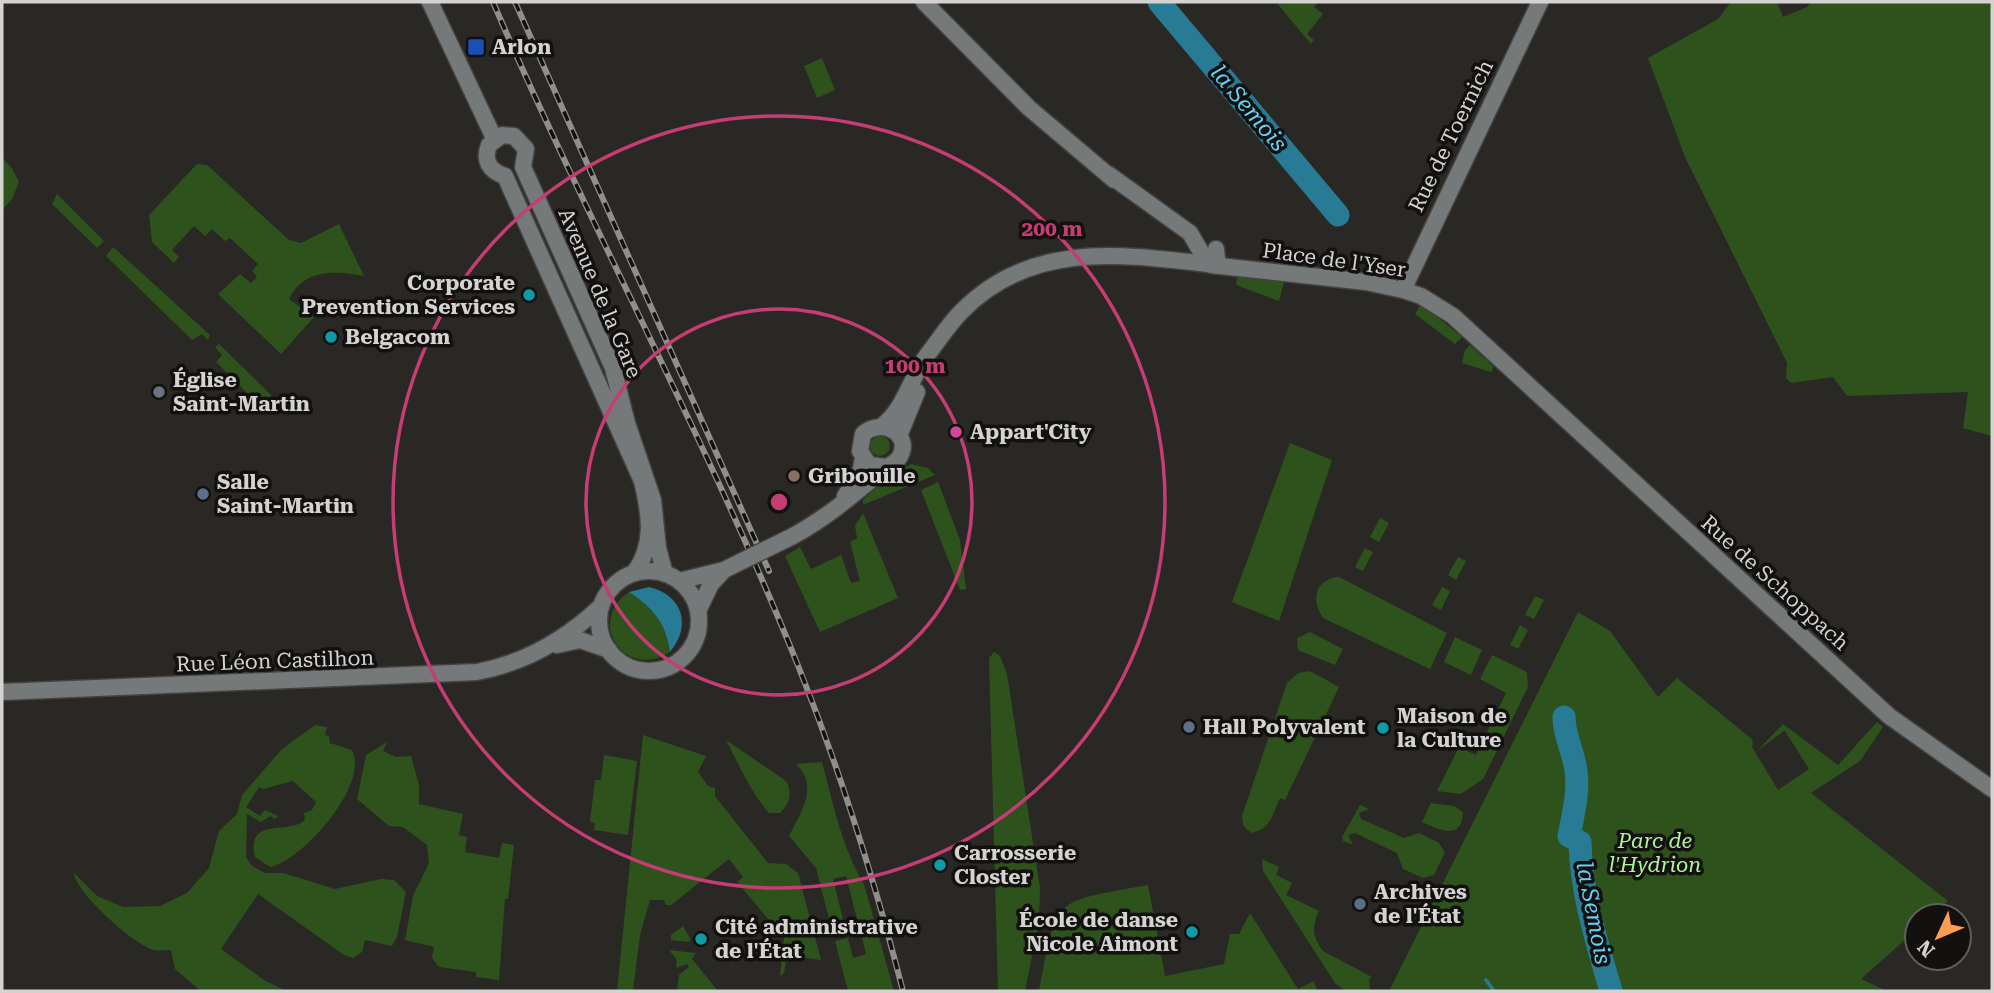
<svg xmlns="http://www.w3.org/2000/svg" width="1994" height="993" font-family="'Roboto Serif',serif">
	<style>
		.green { fill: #2d521c }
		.water { fill: #287b95 }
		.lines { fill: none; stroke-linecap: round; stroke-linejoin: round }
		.stream { stroke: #287b95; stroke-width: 3.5 }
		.river { stroke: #287b95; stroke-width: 23 }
		.secondary-casing { stroke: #454341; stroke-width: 19 }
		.secondary { stroke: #767979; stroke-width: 16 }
		.rail-casing { stroke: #908f8d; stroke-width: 6 }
		.rail { stroke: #121110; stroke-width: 3.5; stroke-dasharray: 10; stroke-linecap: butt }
		.secondary-bridge-casing { stroke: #454341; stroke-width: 19; stroke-linecap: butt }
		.secondary-bridge { stroke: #767979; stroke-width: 16 }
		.ring { fill: none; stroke: #c63d73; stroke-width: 3.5 }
		.transit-dot { fill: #1a4fb4; stroke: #121110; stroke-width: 2.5 }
		.culture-dot { fill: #0f9aa8; stroke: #121110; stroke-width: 2.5 }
		.worship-dot { fill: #6b7280; stroke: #121110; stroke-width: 2.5 }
		.hotel-dot { fill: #d1479c; stroke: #121110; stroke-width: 2.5 }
		.education-dot { fill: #8d6e63; stroke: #121110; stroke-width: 2.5 }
		.service-dot { fill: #5c6f8a; stroke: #121110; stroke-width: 2.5 }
		.labels { text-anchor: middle; stroke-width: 7; stroke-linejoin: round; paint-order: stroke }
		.poi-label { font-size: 21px; font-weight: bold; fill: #d4d3d1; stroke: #121110; text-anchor: start }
		.street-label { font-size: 21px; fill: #d4d3d1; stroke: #121110 }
		.park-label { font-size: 21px; font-style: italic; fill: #b2f599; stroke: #121110 }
		.water-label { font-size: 23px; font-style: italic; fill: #65d0f5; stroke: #121110 }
		.centre { fill: #c63d73; stroke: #121110; stroke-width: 3.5 }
		.ring-label { font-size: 21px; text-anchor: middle; font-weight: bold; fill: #c63d73; stroke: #121110; stroke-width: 7; stroke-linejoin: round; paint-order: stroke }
	</style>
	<rect width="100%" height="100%" fill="#2a2825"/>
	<path class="green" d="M1276,2h42l-4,5 9,7 -16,20 7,6 -3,4z
		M1731,2h46l6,15 24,-10 5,-5h180v434l-29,-8 5,-36 -121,4 -14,-19 -42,6 -5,-5 1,-15 -102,-206 -37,-99 70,-39z
		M822,58l13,32 -18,8 -13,-32z
		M2,158l10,10 7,14 -7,17 -10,11z
		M197,164l10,1 82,75 12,3 38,-19 25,52c-29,-6 -61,-7 -75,23l25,18 -33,37 -63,-60 22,-20 11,9 6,-6 -5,-6 6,-7 -28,-26 -5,3 -13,-12 -7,7 -11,-10 -22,24 7,7 -5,6 -22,-21 -3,-27z
		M57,194l47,47 -7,7 -45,-44z
		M113,247l97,88 -2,5 -6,-6 -10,6 -86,-84z
		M1238,273l47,5 -6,23 -43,-16z
		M1421,304l41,33 -7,7 -40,-30z
		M219,344l54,53 -13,9 -44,-44 6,-7 -7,-8z
		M1470,345l24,22 -3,5 -29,-9 3,-13z
		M870 446a10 10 0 1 1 20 0a10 10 0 1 1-20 0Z
		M1290,443l42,17 -53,161 -47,-19z
		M911,464l17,4 7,7 -72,30v-5l21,-20z
		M938,482l22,58 6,49 -6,1 -39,-100z
		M863,513l35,85 -78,34 -35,-76 15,-9 11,22 30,-14 10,28 9,-2 -10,-39 7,-4 -2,-12z
		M1380,518l9,5 -10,19 -9,-5z
		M1365,548l8,4 -10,19 -8,-4z
		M1458,557l8,4 -10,19 -8,-5z
		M1339,577l108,56 -17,36 -107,-51c-13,-19 -7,-39 16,-41z
		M1442,587l8,4 -9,19 -9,-5z
		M629,592c24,16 37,31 41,60 -45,29 -85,-31 -41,-60z
		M1535,596l9,4 -10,19 -9,-4z
		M1578,612l32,19 48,66 19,-19 76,62 -1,7 26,43 31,-21 -24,-38h-1l-27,20 26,-27 55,41 39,-43 6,5 -23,34 -49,32 137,108 -17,15h-14v13l-56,50 26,12h-498z
		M1520,625l8,5 -10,19 -8,-4z
		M1310,632l33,17 -8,16 -37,-15 -1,-12z
		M1455,637l27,13 -11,25 -27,-13z
		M994,652l6,4 7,18 33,214 -1,33 -14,70h-27l-9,-333z
		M1492,655l35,17 1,15 -45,92 -22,15 -24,-3 22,-44 17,8 30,-62 -26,-14z
		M1310,671l29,16 -54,113 -5,-2c-7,16 -10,32 -29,35l-8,-8 -1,-9 45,-133 11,-10z
		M315,725l12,2 -2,8 4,1 1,7 22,7c18,35 -51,112 -82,117l-15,-10c-10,-41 35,-22 50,-37l-1,-7 8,-3 4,-8 -23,-21 -30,8 -4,-2 -13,20 14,9 5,-6 13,6 -3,3 -5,-3 -9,6 -14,-8 -1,43 6,9 13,7h18l52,16 46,-10 13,1 12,12 -9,45 -5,9 -27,-6 -3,12 -9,6 -9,-3 -86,-61 -37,55 43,31 22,11h-85l-26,-22 -4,-19c-5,0 -12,1 -17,0 -20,-5 -78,-57 -80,-77l23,23 26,11 37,-1 27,-13 22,-25 10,-37 18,-17 5,-19 40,-46z
		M643,735l63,21 -8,16 10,14 7,2v8l53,67 18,1 12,9 23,87 -34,-5 -3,18 -4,3 4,-38 -47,-56 6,-5 -14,-18 -58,46h-5l-2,-5h-14l-10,35 -7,56h-16z
		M726,740l60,41c7,13 4,22 -6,32h-11c-19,-22 -30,-48 -43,-73z
		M387,742l-4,9 13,6 15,-1 8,29v19l44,10 -4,21 8,2 -2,15 34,6 3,-15 12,2 -6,54h-3l-6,81 -23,-3v-5l-37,-5 -7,-9 2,-11 -29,-7 8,-44 16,-33 -2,-18 -24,-18 -14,-1 -32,-27 9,-44z
		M604,755l33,6 -9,74 -34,-5 1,-7 -5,-1 5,-42h6z
		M822,762c11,41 20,86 42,122l30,107h-46l-13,-50 13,-3 5,20 13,-4 -20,-78 -13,3 13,52 -13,3 -17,-66 -27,-32c11,-23 31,-49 7,-72z
		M1431,803l23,3 9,6c-1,29 -23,18 -41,10z
		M1360,805l9,4 -10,4 2,6 43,19 15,-5 19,9 7,10 -11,23 -11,3 -20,-9 -6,-16 -42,-20 -7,2 5,10 -10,-4 -1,-4z
		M1262,859l17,8 -3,8 16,8 -6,12 33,16c-7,15 -7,26 4,40l49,26 -3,2 1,12h-25l-10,-8 -72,-112z
		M1148,885l17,91 59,-12 6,-30h9l11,-21 48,76 16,-8 3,10h-278c19,-97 12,-88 109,-106z
		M683,926l8,14 -3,2 -17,-2v-5z
		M669,950l27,3 -4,6 26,32h-41l2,-16 10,-8 -2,-3 -11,4 1,-8z"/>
	<path class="water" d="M649,587c34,8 43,39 21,65 -4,-29 -17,-44 -41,-60z"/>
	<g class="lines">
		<path class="stream" d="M1486,980l8,11"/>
		<path class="river" d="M1159,2l179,213
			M1564,717c0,20 10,35 12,54 3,22 -3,44 -7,65l11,6c1,51 17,101 31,149"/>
		<defs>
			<path id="secondary" d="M430,2l64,136
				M924,2l105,106 85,72
				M1216,249l1,10 -6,6 155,17 37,8 18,6 32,20 436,400 103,73
				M1403,290l137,-288
				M883,425c22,-17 28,-49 45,-71 11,-14 21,-30 33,-42 69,-71 159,-58 247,-48l-18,-31 -82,-59
				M899,436l18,-44
				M845,496l15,-23 3,-15
				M793,536c33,-18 60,-41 89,-65 5,-5 12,-7 17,-13 15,-24 -18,-41 -36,-24l-3,17 9,14 17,2
				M599 621a50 50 0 1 1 100 0a50 50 0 1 1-100 0Z
				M634,573c21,-28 16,-59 8,-92l-137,-305c-16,-5 -22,-16 -16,-31l13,-10 12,1 12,13 -3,18 90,201 14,55 26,77 5,48 7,26
				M679,581l45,-11
				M698,611l13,-27 13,-14
				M557,645l23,-5 29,10
				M2,692l475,-20c48,-9 88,-32 124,-66"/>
		</defs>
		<use href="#secondary" class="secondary-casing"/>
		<use href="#secondary" class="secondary"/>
		<defs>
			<path id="rail" d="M493,2c96,224 215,439 306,666 42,105 76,214 104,323
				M515,2l254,569"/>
		</defs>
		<use href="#rail" class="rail-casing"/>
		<use href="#rail" class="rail"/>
		<defs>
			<path id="secondary-bridge" d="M724,570l69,-34"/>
		</defs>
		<use href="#secondary-bridge" class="secondary-bridge-casing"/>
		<use href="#secondary-bridge" class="secondary-bridge"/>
	</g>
	<g class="ring">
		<circle cx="779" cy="502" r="193"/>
		<circle cx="779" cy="502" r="386"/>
	</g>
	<rect class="transit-dot" x="467" y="38" width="18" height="18" rx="3.5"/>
	<g class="culture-dot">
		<circle cx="529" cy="295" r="7"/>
		<circle cx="331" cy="337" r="7"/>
		<circle cx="1383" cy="728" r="7"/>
		<circle cx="940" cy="865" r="7"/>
		<circle cx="1192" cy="932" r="7"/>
		<circle cx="701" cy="939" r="7"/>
	</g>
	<circle class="worship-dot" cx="159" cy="392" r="7"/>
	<circle class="hotel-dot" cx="956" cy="432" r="7"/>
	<circle class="education-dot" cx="794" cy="476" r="7"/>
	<g class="service-dot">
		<circle cx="203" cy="494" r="7"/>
		<circle cx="1189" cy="727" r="7"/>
		<circle cx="1360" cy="904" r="7"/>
	</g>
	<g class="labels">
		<g class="poi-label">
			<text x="492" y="54">Arlon</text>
			<text x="515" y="290" text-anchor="end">Corporate<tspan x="515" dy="24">Prevention Services</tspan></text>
			<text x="345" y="344">Belgacom</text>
			<text x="173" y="387">Église<tspan x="173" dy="24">Saint-Martin</tspan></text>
			<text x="970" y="439">Appart'City</text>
			<text x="808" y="483">Gribouille</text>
			<text x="217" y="489">Salle<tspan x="217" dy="24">Saint-Martin</tspan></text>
			<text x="1397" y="723">Maison de<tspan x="1397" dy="24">la Culture</tspan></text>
			<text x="1203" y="734">Hall Polyvalent</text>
			<text x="954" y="860">Carrosserie<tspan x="954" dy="24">Closter</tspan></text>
			<text x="1374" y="899">Archives<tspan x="1374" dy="24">de l'État</tspan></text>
			<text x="1178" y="927" text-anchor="end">École de danse<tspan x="1178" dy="24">Nicole Aimont</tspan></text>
			<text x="715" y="934">Cité administrative<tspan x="715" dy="24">de l'État</tspan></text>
		</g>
		<g class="street-label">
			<text transform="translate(1451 136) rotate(-64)" y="7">Rue de Toernich</text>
			<text transform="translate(1334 260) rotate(8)" y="7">Place de l'Yser</text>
			<text transform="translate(600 293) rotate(67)" y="7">Avenue de la Gare</text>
			<text transform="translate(1775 583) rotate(42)" y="7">Rue de Schoppach</text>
			<text transform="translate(275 661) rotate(-2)" y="7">Rue Léon Castilhon</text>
		</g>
		<g class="park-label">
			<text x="1655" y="848">Parc de<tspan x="1655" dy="24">l'Hydrion</tspan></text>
		</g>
		<g class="water-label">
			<text transform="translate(1249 108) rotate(50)" y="8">la Semois</text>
			<text transform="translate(1594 913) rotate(79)" y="8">la Semois</text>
		</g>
	</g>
	<circle cx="779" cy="502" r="10" class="centre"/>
	<g class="ring-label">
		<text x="1052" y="236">200 m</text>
		<text x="915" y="373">100 m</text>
	</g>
	<rect width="1994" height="993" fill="none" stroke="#d4d3d1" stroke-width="7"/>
	<g transform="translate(1938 937) rotate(226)"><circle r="33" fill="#121110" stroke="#605f5d" stroke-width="2"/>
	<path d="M0-5L12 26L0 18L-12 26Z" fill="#fc9d53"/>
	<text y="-10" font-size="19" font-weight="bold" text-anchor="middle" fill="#d4d3d1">N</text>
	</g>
</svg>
